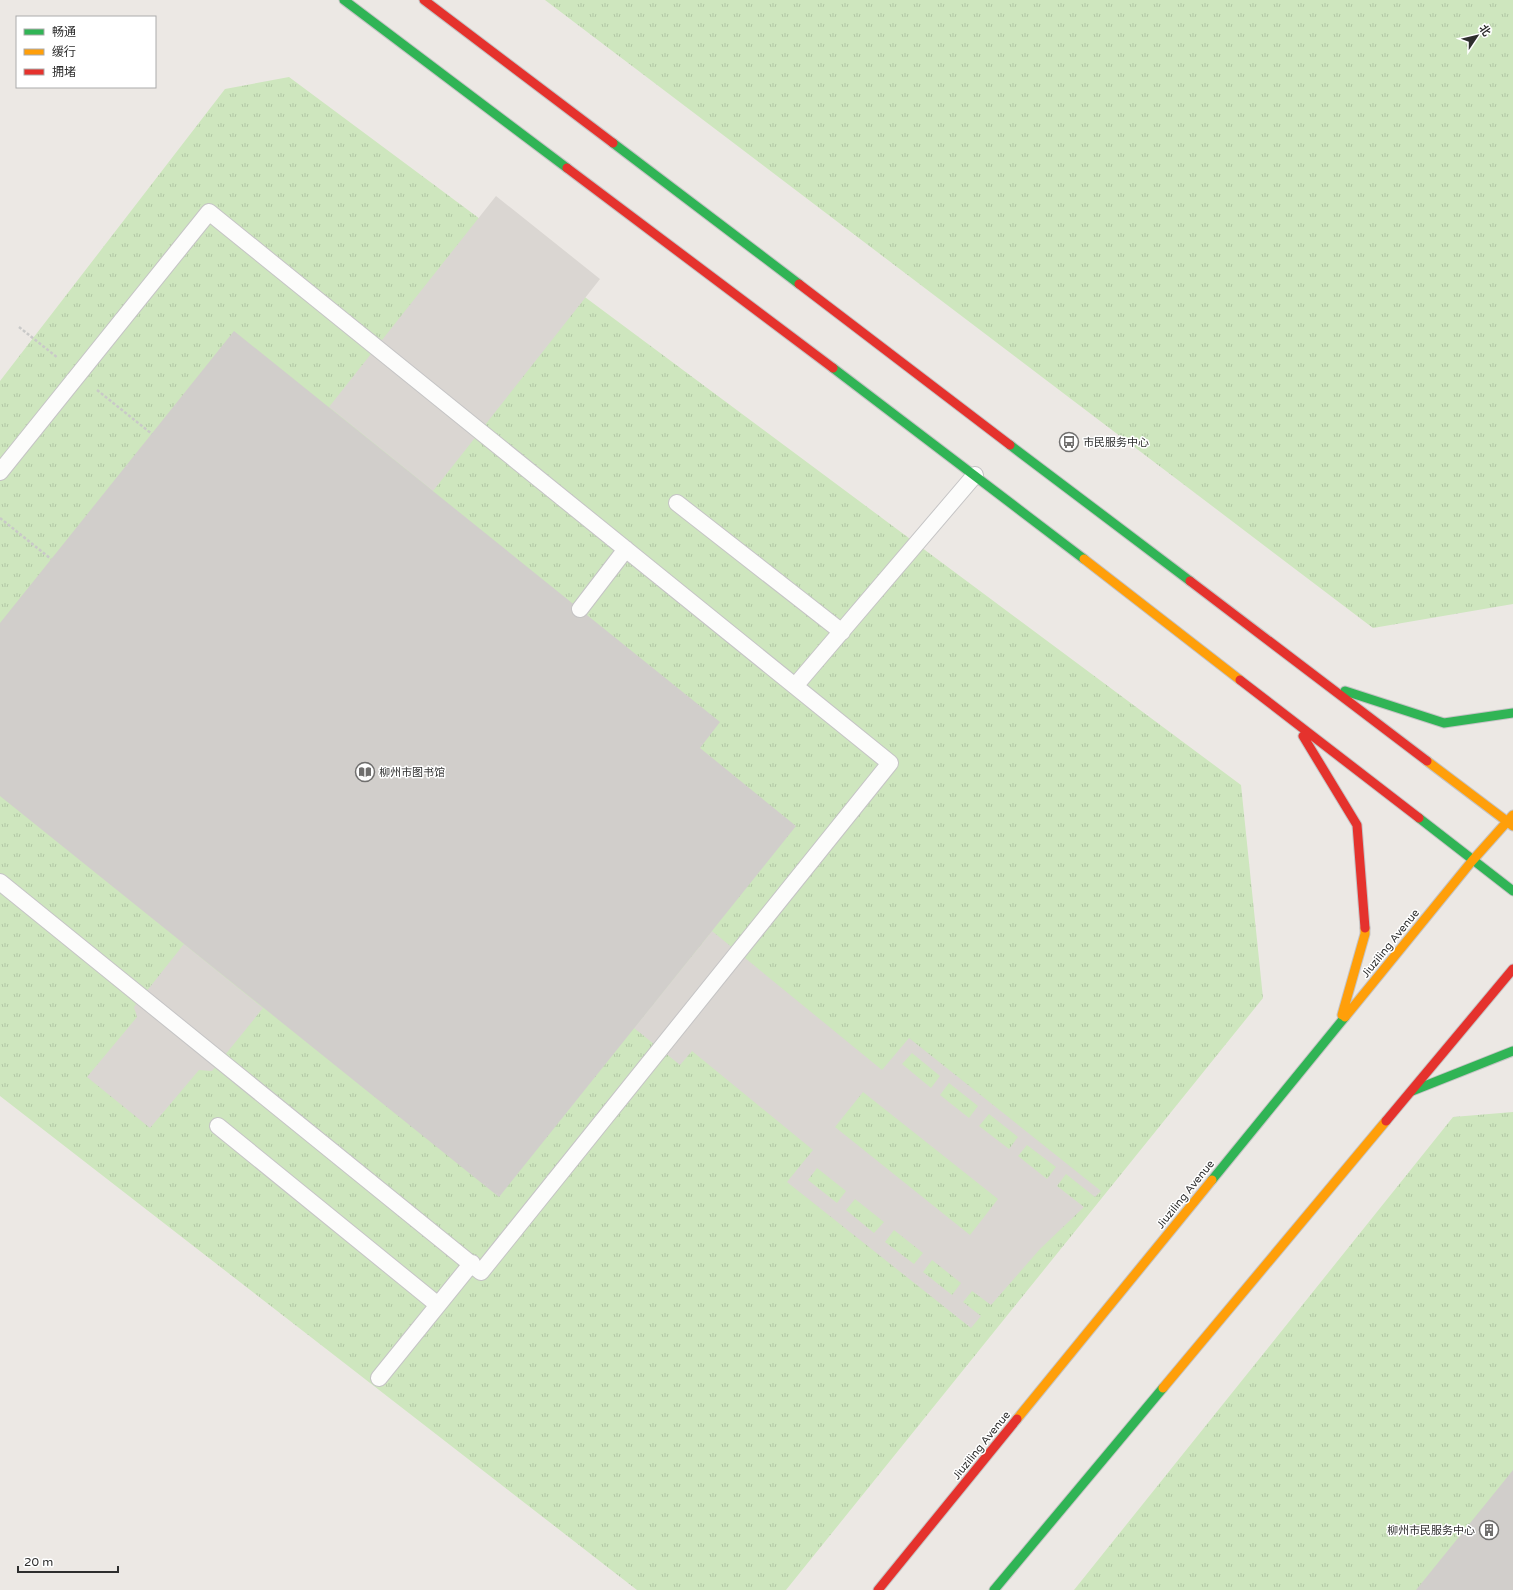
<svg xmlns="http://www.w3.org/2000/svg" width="1513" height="1590" font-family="'Varela Round','Noto Sans SC',sans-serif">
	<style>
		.grass { fill: url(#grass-tufts) }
		.plaza { fill: #dad6d2; fill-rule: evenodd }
		.building { fill: #d1cecb }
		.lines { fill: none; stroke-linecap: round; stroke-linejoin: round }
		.lane-casing { stroke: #c5c4c5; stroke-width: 18 }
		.fast-casing { stroke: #c5c4c5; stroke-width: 11 }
		.slow-casing { stroke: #c5c4c5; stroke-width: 11 }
		.jam-casing { stroke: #c5c4c5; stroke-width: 11 }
		.path { stroke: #c9c9c8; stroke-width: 2.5; stroke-dasharray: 3 2; stroke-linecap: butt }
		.lane { stroke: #fcfcfb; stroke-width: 16 }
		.fast { stroke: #30b455; stroke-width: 9 }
		.slow { stroke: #ff9f0a; stroke-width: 9 }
		.jam { stroke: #e5322d; stroke-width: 9 }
		.labels { text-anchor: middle; stroke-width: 3; stroke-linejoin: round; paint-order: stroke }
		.poi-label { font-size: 11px; fill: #2e2e2e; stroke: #fff; text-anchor: start }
		.street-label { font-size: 11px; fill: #2e2e2e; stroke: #fff }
	</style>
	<defs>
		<pattern id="grass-tufts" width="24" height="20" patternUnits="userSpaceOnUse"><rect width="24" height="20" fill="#cee6be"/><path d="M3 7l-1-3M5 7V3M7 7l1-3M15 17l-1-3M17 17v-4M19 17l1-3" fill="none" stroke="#b1c6a4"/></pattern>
	</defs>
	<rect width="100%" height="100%" fill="#ece8e4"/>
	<path class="grass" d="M545,0h968v604l-140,24z
		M289,77l952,708 22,213 -477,592h-149l-637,-494v-715l225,-292z
		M1513,1112v478h-439l379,-473z"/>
	<path class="plaza" d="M496,196l104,83 -167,212 -104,-84z
		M712,931l170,139 27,-32 192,153 -6,6 -29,-23 -9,12 27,21 -44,42 -49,56 -19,-14 -9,11 18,14 -10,12 -184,-146 26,-32 -121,-99 -12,14 -46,-37zM912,1053l28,23 -9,12 -29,-24zM949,1083l29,23 -9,12 -29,-23zM863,1092l135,107 -28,36 -135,-108zM989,1114l29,23 -9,12 -30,-23zM1027,1145l29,22 -9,12 -29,-23zM817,1168l29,23 -9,12 -29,-23zM855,1199l29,23 -10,11 -28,-23zM894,1230l29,23 -9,11 -29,-22zM932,1260l29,23 -9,12 -29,-23z
		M184,944l79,64 -51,63 -13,-1 -49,58 -63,-51 50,-60 -3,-10z"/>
	<path class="building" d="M234,331l486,391 -20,26 96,78 -297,371 -499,-401v-173z
		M1513,1470v120h-97z"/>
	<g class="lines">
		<defs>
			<path id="lane" d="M0,472l209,-260 681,551 -409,509 -481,-390
				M677,503l165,129
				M580,609l46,-60
				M795,686l180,-211
				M218,1126l220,179
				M379,1378l93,-115"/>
			<path id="fast" d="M344,0l223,168
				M613,143l186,141
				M833,368l251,191
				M1010,445l180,136
				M1345,691l99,32 69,-10
				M1419,818l94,73
				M1412,1091l101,-40
				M1212,1180l133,-163
				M994,1590l169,-202"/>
			<path id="slow" d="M1084,559l156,121
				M1427,761l86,65
				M1342,1015l23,-81v-6
				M1345,1017l127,-156 41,-46
				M1163,1388l223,-267
				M1017,1419l195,-239"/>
			<path id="jam" d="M424,0l189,143
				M567,168l266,200
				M799,284l211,161
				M1190,581l237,180
				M1240,680l179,138
				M1303,736l54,89 8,103
				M1386,1121l127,-152
				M878,1590l139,-171"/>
		</defs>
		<use href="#lane" class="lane-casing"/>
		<use href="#fast" class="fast-casing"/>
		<use href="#slow" class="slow-casing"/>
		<use href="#jam" class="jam-casing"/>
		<path class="path" d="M19,327l39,31
			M97,390l55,44
			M0,518l51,41"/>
		<use href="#lane" class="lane"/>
		<use href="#fast" class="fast"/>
		<use href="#slow" class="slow"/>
		<use href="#jam" class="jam"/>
	</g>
	<defs>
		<symbol id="bus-ring" viewBox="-11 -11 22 22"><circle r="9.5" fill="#fff" stroke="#706f6e" stroke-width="1.5"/><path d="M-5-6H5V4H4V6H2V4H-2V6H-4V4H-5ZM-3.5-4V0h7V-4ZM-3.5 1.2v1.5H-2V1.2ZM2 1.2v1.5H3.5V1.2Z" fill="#706f6e"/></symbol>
		<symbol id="library-ring" viewBox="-11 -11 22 22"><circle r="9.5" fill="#fff" stroke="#706f6e" stroke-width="1.5"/><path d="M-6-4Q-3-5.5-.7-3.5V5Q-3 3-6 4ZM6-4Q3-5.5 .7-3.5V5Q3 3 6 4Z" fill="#706f6e"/></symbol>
		<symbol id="building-ring" viewBox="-11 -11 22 22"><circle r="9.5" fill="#fff" stroke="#706f6e" stroke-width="1.5"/><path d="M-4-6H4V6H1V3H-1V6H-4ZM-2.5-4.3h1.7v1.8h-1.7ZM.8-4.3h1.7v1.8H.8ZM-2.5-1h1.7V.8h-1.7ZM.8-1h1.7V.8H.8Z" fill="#706f6e"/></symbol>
	</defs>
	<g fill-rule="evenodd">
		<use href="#bus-ring" x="1058" y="431" width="22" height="22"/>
		<use href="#library-ring" x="354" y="761" width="22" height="22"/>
		<use href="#building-ring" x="1478" y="1519" width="22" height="22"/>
	</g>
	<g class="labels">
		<g class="poi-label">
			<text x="1083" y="446">市民服务中心</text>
			<text x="379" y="776">柳州市图书馆</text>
			<text x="1475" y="1534" text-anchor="end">柳州市民服务中心</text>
		</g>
		<g class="street-label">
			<text transform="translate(1390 943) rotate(-51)" y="4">Jiuziling Avenue</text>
			<text transform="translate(1185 1194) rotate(-51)" y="4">Jiuziling Avenue</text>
			<text transform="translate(981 1445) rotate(-51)" y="4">Jiuziling Avenue</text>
		</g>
	</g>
	<rect x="16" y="16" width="140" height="72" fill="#ffffff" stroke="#ababab"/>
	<rect x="24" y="29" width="20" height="6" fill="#30b455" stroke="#ababab"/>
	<text x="52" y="36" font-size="12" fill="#2e2e2e">畅通</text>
	<rect x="24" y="49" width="20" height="6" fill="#ff9f0a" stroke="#ababab"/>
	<text x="52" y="56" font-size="12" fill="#2e2e2e">缓行</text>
	<rect x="24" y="69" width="20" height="6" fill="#e5322d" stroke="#ababab"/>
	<text x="52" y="76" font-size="12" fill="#2e2e2e">拥堵</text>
	<g transform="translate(1477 36) rotate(55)" stroke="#ffffff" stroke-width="3" paint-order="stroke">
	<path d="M0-3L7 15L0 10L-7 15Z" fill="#2e2e2e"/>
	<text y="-6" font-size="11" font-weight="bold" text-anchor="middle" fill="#2e2e2e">北</text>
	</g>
	<path d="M18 1566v6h100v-6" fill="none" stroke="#2e2e2e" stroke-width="2"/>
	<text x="24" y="1566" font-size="12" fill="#2e2e2e" stroke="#ffffff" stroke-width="3" paint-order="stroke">20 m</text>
</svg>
